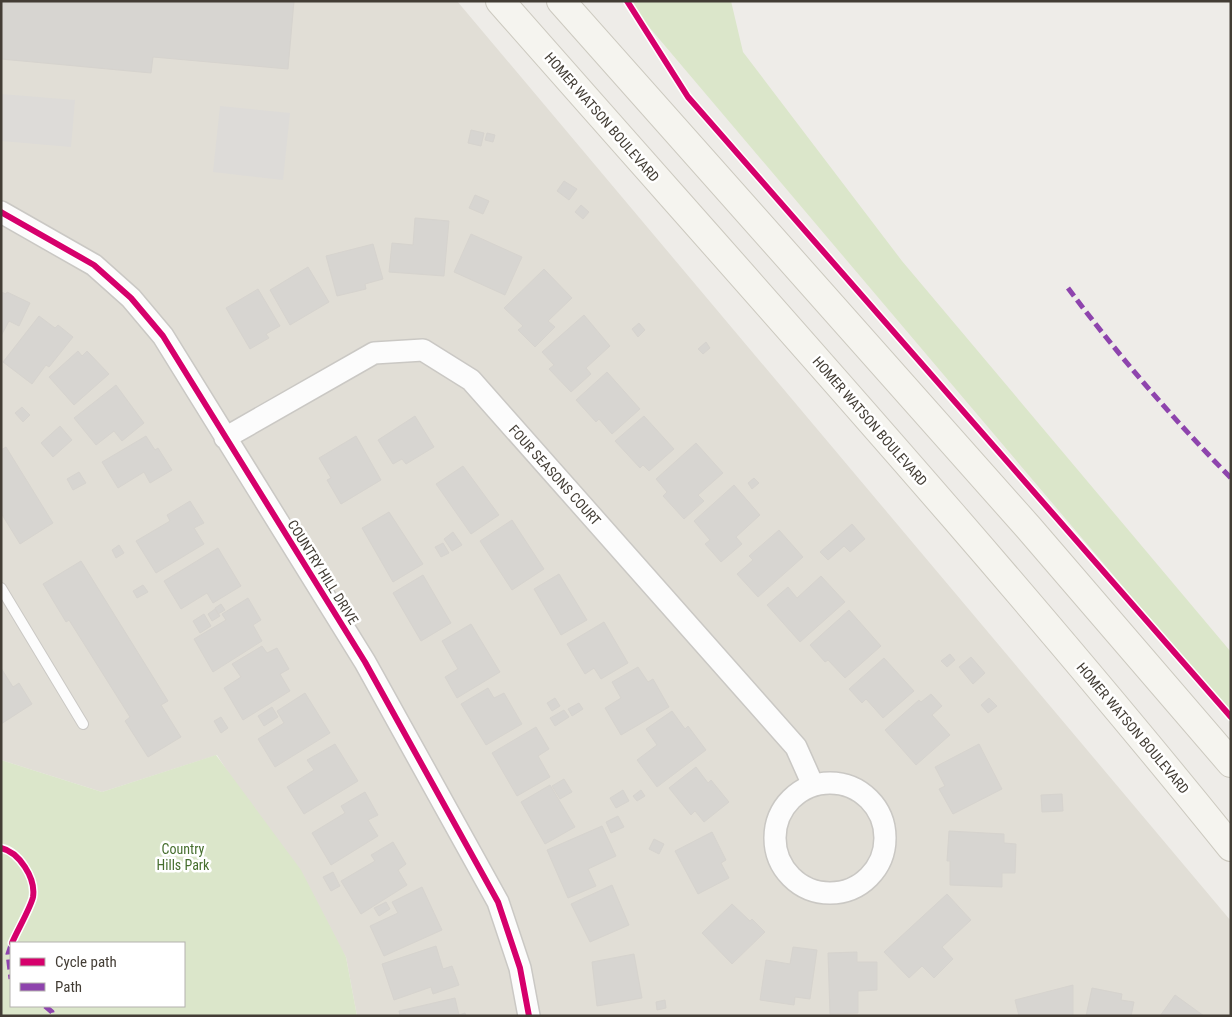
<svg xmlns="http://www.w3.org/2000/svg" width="1232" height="1017" font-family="'Roboto Condensed',sans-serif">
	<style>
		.residential { fill: #e1ded6 }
		.green { fill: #dbe6ca; fill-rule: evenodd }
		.parking { fill: #dddbd8 }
		.building { fill: #d7d5d1; stroke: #d6d3ce }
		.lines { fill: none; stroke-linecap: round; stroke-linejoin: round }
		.service-casing { stroke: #cac8c4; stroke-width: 12 }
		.minor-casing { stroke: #cac8c4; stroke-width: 24 }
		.secondary-casing { stroke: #ccc9bf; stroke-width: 30 }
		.service { stroke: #fcfcfc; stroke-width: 10 }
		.minor { stroke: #fcfcfc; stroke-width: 21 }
		.secondary { stroke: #f5f4ef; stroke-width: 28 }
		.quiet { stroke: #8e44ad; stroke-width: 5; stroke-dasharray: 10 5; stroke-linecap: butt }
		.cycleway-casing { stroke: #fff; stroke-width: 9 }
		.cycleway { stroke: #d6006c; stroke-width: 6 }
		.labels { text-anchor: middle; stroke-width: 5; stroke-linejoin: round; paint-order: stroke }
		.street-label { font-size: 14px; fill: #433d35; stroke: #fff }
		.park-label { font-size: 14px; fill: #466e2e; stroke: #fff }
	</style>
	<rect width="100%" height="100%" fill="#eeece8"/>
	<path class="residential" d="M1,1h456l774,920v95h-874l-11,-59 -129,-202 -115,37 -101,-32z"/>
	<path class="green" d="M627,1h104l12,51 159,209 329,391v62z
		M216,755l85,115 45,87 11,59h-356v-256l101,32zM184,943v63h-173v-63z"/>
	<path class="parking" d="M1,94l74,6 -4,47 -70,-6z
		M220,106l70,7 -7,67 -70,-8z"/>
	<path class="building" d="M1,1h293l-6,68 -135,-12 -2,16 -150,-14z
		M471,130l13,3 -3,13 -13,-3z
		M487,133l8,2 -2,7 -8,-2z
		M564,181l13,8 -8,11 -12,-9z
		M475,195l14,6 -6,13 -14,-6z
		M581,205l8,7 -6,7 -8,-7z
		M415,218l34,3 -5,55 -55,-4 3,-29 21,2z
		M471,234l51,23 -17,38 -51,-23z
		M373,244l10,35 -18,5 1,5 -29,7 -11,-40z
		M308,267l21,35 -39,23 -20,-35z
		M544,269l28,29 -24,23 7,6 -20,20 -17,-17 5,-4 -19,-18z
		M258,289l22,37 -14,8 3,4 -19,11 -24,-41z
		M1,292l5,2 1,-2 23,11 -11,23 -10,-5 -8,15z
		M584,315l26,31 -24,22 5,6 -20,18 -22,-23 5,-4 -12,-13z
		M39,316l16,12 3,-3 15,12 -24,30 -3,-2 -14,19 -29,-22z
		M639,323l6,7 -7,7 -6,-8z
		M706,342l4,6 -7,6 -5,-5z
		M78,351l4,5 5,-5 22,23 -35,31 -25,-28z
		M607,372l33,37 -28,25 -13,-15 -3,3 -20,-22z
		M116,385l28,38 -22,18 -8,-10 -18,14 -22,-27z
		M22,407l8,8 -7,7 -8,-9z
		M415,416l19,31 -28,17 -4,-5 -9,5 -15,-24z
		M644,416l30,33 -25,22 -6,-6 -3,3 -25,-27z
		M60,426l12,14 -19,17 -12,-14z
		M146,436l9,14 3,-2 14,22 -22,13 -6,-11 -26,16 -16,-26z
		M356,436l25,44 -40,24 -14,-24 4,-2 -12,-20z
		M696,443l27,30 -25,22 6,6 -20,18 -21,-23 4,-4 -11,-13z
		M6,447l47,76 -33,21 -19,-31v-63z
		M463,466l36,49 -28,19 -35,-50z
		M79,472l7,11 -13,7 -6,-11z
		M754,478l5,5 -7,6 -4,-6z
		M734,485l26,30 -24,22 6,7 -21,18 -16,-18 5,-4 -16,-19z
		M190,501l14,22 -10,5 10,16 -48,29 -20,-32 34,-20 -3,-6z
		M389,512l34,52 -30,18 -31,-54z
		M512,520l32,49 -32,21 -32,-49z
		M852,524l13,15 -15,13 -6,-6 -16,14 -8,-8z
		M779,530l24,27 -45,40 -21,-23 16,-14 -4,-4z
		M453,532l9,13 -10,6 -8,-12z
		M443,543l6,10 -8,4 -6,-10z
		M119,545l5,8 -8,5 -4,-8z
		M218,548l23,38 -28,17 -6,-10 -26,16 -17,-28z
		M81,561l87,140 -7,4 20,32 -33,20 -23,-36 5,-4 -61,-97 -3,2 -23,-38z
		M559,574l28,46 -26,15 -27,-46z
		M423,575l28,48 -30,18 -28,-48z
		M821,576l24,26 -45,40 -33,-37 21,-18 9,11z
		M143,585l5,7 -11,6 -4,-7z
		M248,598l13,22 -8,5 9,16 -49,31 -19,-33 32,-19 -4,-6z
		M221,604l4,6 -7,4 -3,-6z
		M215,609l5,7 -8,5 -4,-7z
		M849,610l32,36 -36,32 -17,-18 -3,2 -15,-17z
		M204,614l7,12 -11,7 -7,-12z
		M604,622l24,41 -27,16 -7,-11 -9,6 -18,-30z
		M471,624l29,48 -43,26 -12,-21 13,-8 -16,-28z
		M262,646l5,7 10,-5 12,21 -9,5 10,17 -47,29 -19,-32 17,-11 -9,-13z
		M950,654l5,6 -8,7 -6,-6z
		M971,657l14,16 -12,11 -14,-17z
		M884,658l30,33 -31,27 -17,-19 -4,4 -13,-14z
		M638,667l10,15 5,-3 16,28 -48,28 -16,-27 16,-10 -9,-16z
		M1,668l12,19 6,-4 13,21 -31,20z
		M488,688l6,10 10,-5 18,31 -36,21 -25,-41z
		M305,693l25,40 -55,34 -17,-28 26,-16 -7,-12z
		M931,694l11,12 -10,9 18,20 -34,30 -31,-35 34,-30 2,2z
		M555,698l5,8 -8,5 -5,-8z
		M989,698l8,8 -9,7 -7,-8z
		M579,703l4,6 -11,7 -4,-7z
		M272,707l6,10 -14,9 -6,-10z
		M564,710l5,7 -14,9 -5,-8z
		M672,711l13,18 3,-3 18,24 -49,37 -20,-27 20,-15 -11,-16z
		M221,717l7,11 -7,5 -7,-12z
		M536,727l13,22 -11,7 12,21 -33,19 -25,-43z
		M335,744l23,37 -54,33 -17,-27 27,-17 -7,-10z
		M979,744l23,45 -49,25 -14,-25 6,-3 -10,-19z
		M696,767l12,16 3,-3 18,22 -25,20 -9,-11 -4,4 -22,-27z
		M564,779l8,13 -12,7 -8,-13z
		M550,785l25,42 -30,17 -24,-42z
		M623,790l6,11 -13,7 -6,-10z
		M641,790l4,6 -8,5 -4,-5z
		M365,792l13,23 -10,5 10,16 -47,29 -19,-32 33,-20 -4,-7z
		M1062,794l1,17 -21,1 -1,-17z
		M618,816l6,11 -13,6 -5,-11z
		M602,826l14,30 -28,13 8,17 -28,12 -21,-48z
		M949,831l55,3v9l12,1 -1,29h-13v14l-52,-2v-24h-3z
		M712,832l14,28 -5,3 8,15 -31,16 -23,-43z
		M654,839l10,5 -5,10 -10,-5z
		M393,842l13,22 -8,6 9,15 -46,29 -20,-33 34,-20 -4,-6z
		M333,872l7,14 -9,5 -8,-14z
		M612,885l17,40 -39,17 -19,-38z
		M422,887l20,43 -58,26 -14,-30 28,-13 -6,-11z
		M947,894l24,26 -29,27 11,12 -19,19 -12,-12 -13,12 -25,-26z
		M386,902l4,7 -11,7 -5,-8z
		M732,904l18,17 2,-2 13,13 -33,32 -30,-31z
		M436,946l7,23 9,-3 7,19 -26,9 -2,-7 -37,13 -12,-36z
		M793,947l24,3 -7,49 -15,-2 -1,8 -34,-5 6,-40 24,4z
		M857,952v10h20v28l-19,1v22l-28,1 -2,-61z
		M634,954l8,44 -45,8 -5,-44z
		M1073,985v31h-54l-4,-16z
		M1092,988l30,6 -1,6 13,2 -3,14h-45z
		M1175,995l29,21h-44z
		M455,998l4,17 6,-2 1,3h-66l-1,-5z
		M665,1000l1,8 -9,2 -1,-8z"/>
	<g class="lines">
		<defs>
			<path id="service" d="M1,588l82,136"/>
			<path id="minor" d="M1,212l93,53 37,33 32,38 202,326 133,240 22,66 9,48
				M225,438l149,-85 49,-3 48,30 325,367 17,38
				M775 838a55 55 0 1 1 110 0a55 55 0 1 1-110 0Z"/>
			<path id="secondary" d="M500,1c246,280 497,556 731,846
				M561,1l467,526 203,236"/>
		</defs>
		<use href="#service" class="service-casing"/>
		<use href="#minor" class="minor-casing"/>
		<use href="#secondary" class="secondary-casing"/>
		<use href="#service" class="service"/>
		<use href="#minor" class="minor"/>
		<use href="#secondary" class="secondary"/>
		<path class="quiet" d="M1068,288c50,67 104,130 163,190
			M11,945l-3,9 3,25
			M45,1006l7,6 1,4"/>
		<defs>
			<path id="cycleway" d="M627,1l61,96 543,620
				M1,212l93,53 37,33 32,38 202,326 133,240 22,66 9,48
				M1,848c18,4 35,30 32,49 -2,10 -16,34 -21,46"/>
		</defs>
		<use href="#cycleway" class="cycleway-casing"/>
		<use href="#cycleway" class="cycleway"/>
	</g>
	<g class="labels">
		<g class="street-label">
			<text transform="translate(602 117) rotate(49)" y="5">HOMER WATSON BOULEVARD</text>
			<text transform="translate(870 421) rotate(49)" y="5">HOMER WATSON BOULEVARD</text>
			<text transform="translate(555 475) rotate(48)" y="5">FOUR SEASONS COURT</text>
			<text transform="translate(323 572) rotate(58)" y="5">COUNTRY HILL DRIVE</text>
			<text transform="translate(1133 728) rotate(50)" y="5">HOMER WATSON BOULEVARD</text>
		</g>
		<g class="park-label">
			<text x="183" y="854">Country<tspan x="183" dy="16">Hills Park</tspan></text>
		</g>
	</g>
	<rect width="1232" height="1017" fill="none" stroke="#433d35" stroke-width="5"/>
	<rect x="10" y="942" width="175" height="65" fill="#ffffff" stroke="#b4b1ae"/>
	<rect x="20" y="958" width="25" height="8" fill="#d6006c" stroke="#b4b1ae"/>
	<text x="55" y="967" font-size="15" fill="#433d35">Cycle path</text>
	<rect x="20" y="983" width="25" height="8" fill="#8e44ad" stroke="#b4b1ae"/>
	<text x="55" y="992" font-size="15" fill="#433d35">Path</text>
</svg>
